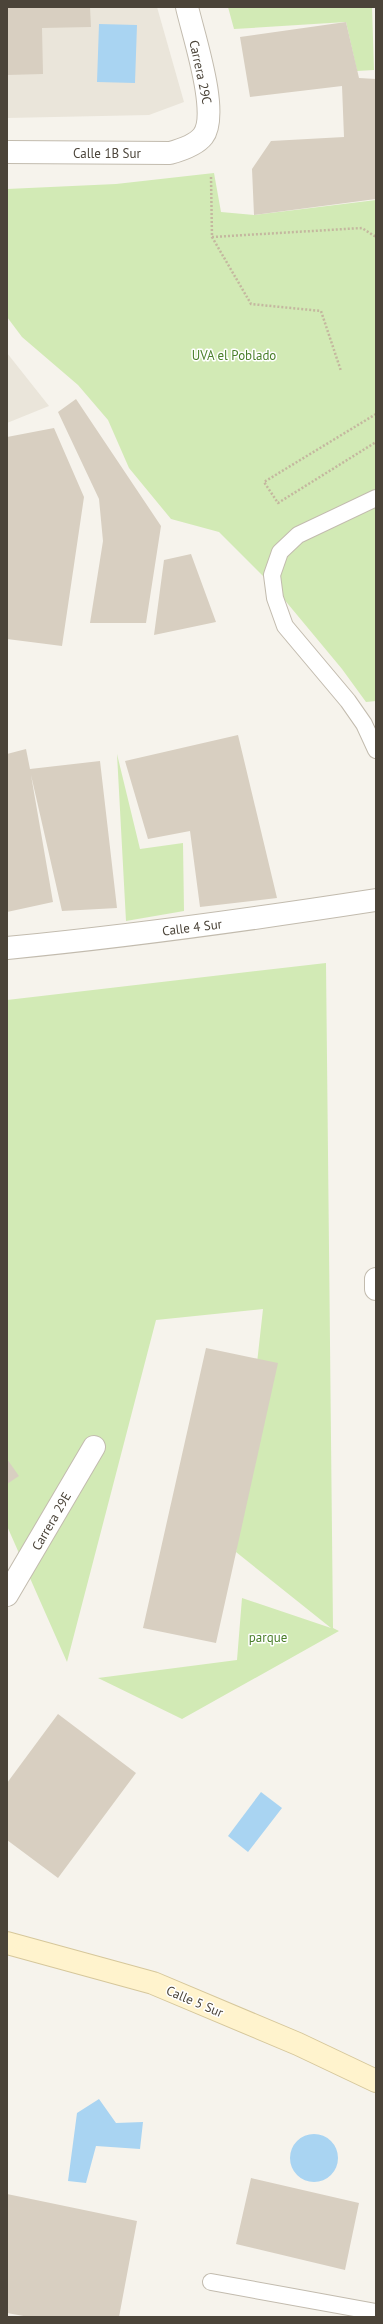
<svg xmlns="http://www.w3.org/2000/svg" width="383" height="2324" font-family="'PT Sans',sans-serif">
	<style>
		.residential { fill: #eae5da }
		.green { fill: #d2eab5 }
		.water { fill: #a9d4f2 }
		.building { fill: #d8cfc1 }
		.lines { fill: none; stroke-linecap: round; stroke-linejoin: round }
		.lane-casing { stroke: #c2bbae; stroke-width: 18 }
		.street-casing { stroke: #c2bbae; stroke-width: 24 }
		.secondary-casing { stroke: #d6c79b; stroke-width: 24 }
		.path { stroke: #c4b79f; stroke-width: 2.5; stroke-dasharray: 2 2; stroke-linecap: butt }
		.lane { stroke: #fff; stroke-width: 16 }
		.street { stroke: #fff; stroke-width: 22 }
		.secondary { stroke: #fff3cd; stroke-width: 22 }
		.labels { text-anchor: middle; stroke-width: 3; stroke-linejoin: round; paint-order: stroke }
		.street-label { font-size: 13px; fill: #4b4439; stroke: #fff }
		.park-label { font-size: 13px; fill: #4a7f2a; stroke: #fff }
	</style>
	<rect width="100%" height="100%" fill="#f6f3ec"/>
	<path class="residential" d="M7,7h150l27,95 -35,13 -142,3z
		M7,353l42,53 -42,17z"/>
	<path class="green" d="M228,7h144l2,63 -17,1 -11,-49 -112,7z
		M214,173l7,39 33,3 122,-15v501l-10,1 -24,-33 -69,-83 -54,-54 -48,-13 -42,-51 -21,-48 -30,-35 -56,-48 -15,-20v-128l109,-5z
		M117,754l23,95 43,-6 1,68 -58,10z
		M326,963l7,665 6,3 -157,88 -84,-41 139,-18 5,-62 89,30 -95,-76 27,-243 -107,11 -89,342 -60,-136v-526z"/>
	<path class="water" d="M99,24l38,1 -2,58 -38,-1z
		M261,1792l21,16 -34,44 -20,-16z
		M99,2099l17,24 27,-1 -3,27 -44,-3 -10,37 -18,-2 9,-68z
		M290 2158a24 24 0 1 1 48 0a24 24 0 1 1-48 0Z"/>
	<path class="building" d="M7,7h83l1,20 -49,1 1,46 -36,1z
		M346,22l13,56 17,1v120l-122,16 -2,-46 19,-28 73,-4 -2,-51 -92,11 -10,-60z
		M76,399l85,127 -15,97h-56l13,-82 -4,-42 -41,-87z
		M54,428l30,69 -22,149 -55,-7v-202z
		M191,554l25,68 -62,13 10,-75z
		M238,735l39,163 -77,9 -10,-76 -42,8 -23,-78z
		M26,749l4,20 70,-8 17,147 -55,3 -31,-136 22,127 -46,10v-158z
		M206,1348l72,15 -62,280 -73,-15z
		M7,1459l12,17 -12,8z
		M58,1714l78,59 -78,105 -51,-38v-57z
		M251,2178l108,25 -14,67 -109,-26z
		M7,2194l130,27 -18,96h-90l-22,-4z"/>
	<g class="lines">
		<defs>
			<path id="lane" d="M376,498l-78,37 -18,17 -8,23 3,23 10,28 63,75 16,23 12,26
				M211,2282l165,30"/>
			<path id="street" d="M7,152l163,1c11,-3 26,-8 33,-17 17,-22 -10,-102 -16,-129
				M7,948c124,-12 246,-29 369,-48
				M376,1279v10
				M7,1595l87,-148"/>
			<path id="secondary" d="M7,1943l146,40 145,61 78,37"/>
		</defs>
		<use href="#lane" class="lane-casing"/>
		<use href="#street" class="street-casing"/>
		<use href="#secondary" class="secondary-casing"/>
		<path class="path" d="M211,177l1,60 39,67 70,7 20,60
			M212,237l150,-9 14,9
			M376,414l-112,68 14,21 98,-61"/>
		<use href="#lane" class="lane"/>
		<use href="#street" class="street"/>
		<use href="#secondary" class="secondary"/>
	</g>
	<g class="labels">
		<g class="street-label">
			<text transform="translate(201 72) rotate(78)" y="5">Carrera 29C</text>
			<text x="107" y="158">Calle 1B Sur</text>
			<text transform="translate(192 927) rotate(-7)" y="5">Calle 4 Sur</text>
			<text transform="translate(51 1521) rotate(-60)" y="5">Carrera 29E</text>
			<text transform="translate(195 2001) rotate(23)" y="5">Calle 5 Sur</text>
		</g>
		<g class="park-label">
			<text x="234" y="360">UVA el Poblado</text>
			<text x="268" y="1642">parque</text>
		</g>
	</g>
	<rect width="383" height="2324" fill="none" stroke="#4b4439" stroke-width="16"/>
</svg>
